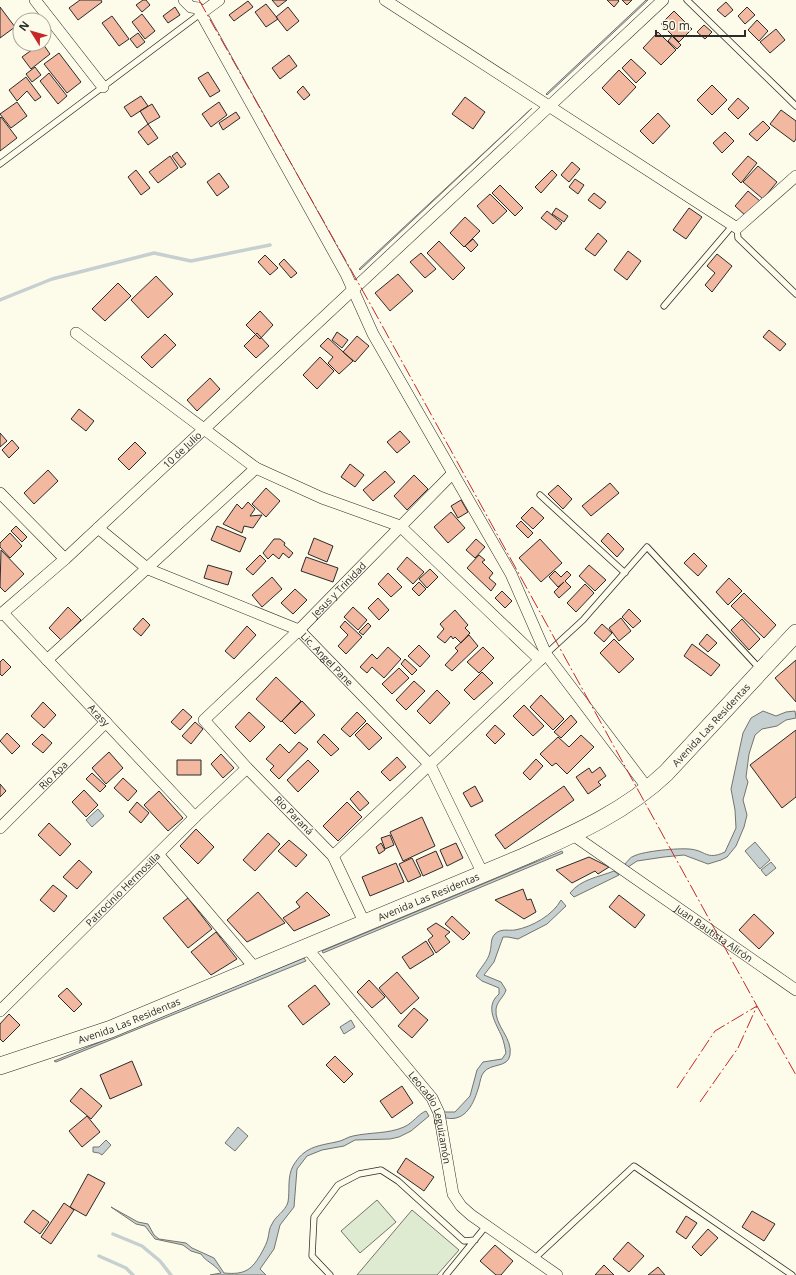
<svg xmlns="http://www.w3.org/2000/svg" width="796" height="1275" font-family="'Open Sans',sans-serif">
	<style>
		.green { fill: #deebd1; stroke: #74746e }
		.water { fill: #c7d0d0; stroke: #74746e }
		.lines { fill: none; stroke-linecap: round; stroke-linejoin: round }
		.stream { stroke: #c7d0d0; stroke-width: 3.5 }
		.building { fill: #f2b8a0; stroke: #2b2b2b }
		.lane-casing { stroke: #2b2b2b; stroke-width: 7 }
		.street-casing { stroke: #2b2b2b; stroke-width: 12 }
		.primary-casing { stroke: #2b2b2b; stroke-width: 18 }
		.lane { stroke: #fdfbea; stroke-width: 5.5 }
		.street { stroke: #fdfbea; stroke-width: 11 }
		.primary { stroke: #fdfbea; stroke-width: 17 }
		.power { stroke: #c62828; stroke-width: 1; stroke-dasharray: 14 3 2 3; stroke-linecap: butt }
		.labels { text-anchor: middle; stroke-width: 3; stroke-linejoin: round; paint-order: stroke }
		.street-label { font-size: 10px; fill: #2b2b2b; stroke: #fdfbea }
	</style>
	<rect width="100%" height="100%" fill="#fdfbea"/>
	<path class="green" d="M377,1200l19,22 -36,31 -19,-22z
		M412,1210l47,40 -22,25h-80z"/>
	<path class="water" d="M646,0h2l-101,95 -1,-1z
		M532,108l-172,162 -1,-1z
		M763,711l13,5 10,-4 9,-1 1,7 -10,2 -9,6 -15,3 -7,6 -6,19 -3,23 2,5 -5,18 4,15 -3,12 -8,19 -9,11 -6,3 -13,4 -24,-9 -20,2 -27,4 -9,6 -3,-3c3,-3 5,-7 9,-8 10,-5 44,-8 55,-7 17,1 17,12 36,3l11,-24 -1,-18 -4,-21 12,-56 8,-15z
		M98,809l6,7 -12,11 -6,-7z
		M755,842l15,18 -10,9 -15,-18z
		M562,851l1,2 -240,100 -1,-2z
		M771,862l5,6 -10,8 -5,-6z
		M614,871l5,4 -45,22 -4,-4c11,-14 29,-16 44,-22z
		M561,900l5,6 -19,18 -29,15 -10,-2h-5l-9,25 -10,13 17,7 5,8c-2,7 -9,11 -10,19 -2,16 17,29 14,46 -2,13 -19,8 -26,17 -3,3 -4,10 -5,14 -5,17 -13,36 -33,32l-2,-6h11l15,-16 7,-26 6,-8 19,-3 4,-6c-1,-5 -2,-11 -4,-16 -6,-14 -18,-30 -3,-43v-6l-17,-7 -6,-5c4,-8 12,-15 14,-24 2,-7 0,-13 5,-18 6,-6 13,-3 20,-4 17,-3 38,-15 46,-30z
		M304,958l2,3 -250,101 -2,-1z
		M351,1020l4,7 -11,7 -4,-7z
		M426,1111l3,5 -18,15 -12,6 -9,2 -35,1 -11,6 -22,4 -15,6 -10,13 -3,38 -14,18 -6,24 -14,20 6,6h-56l11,-2c-7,-10 -15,-11 -20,-19l-10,-3 -8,-6 -28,-6 -10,-13 -9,-2 -25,-17 27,15 10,2 6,11 5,4 27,4 6,5 22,10 10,15c21,2 28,-3 38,-21 2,-4 5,-9 6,-14 1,-4 1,-10 4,-14 4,-9 13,-12 16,-22 2,-11 -1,-25 5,-36 11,-19 24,-20 43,-24 7,-1 11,-5 17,-6 18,-4 35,-2 51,-9 9,-4 14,-13 22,-16z
		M238,1127l10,9 -13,15 -10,-8z
		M106,1140l5,5 -9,10 -3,-2 -6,-1v-5h6z"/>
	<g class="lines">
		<path class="stream" d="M0,300l52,-21 102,-26 37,8 79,-16
			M113,1234l29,12 18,15 11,14
			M99,1256l27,12 7,7"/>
	</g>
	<path class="building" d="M80,0h21l1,2 -24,18 -9,-12z
		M143,0h3l4,5 -8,7 -6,-7z
		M272,0h15l-9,7z
		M607,0h11l1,1 -5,6z
		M622,0h10l-5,5z
		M248,1l5,6 -19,14 -5,-6z
		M726,2l7,8 -8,7 -8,-7z
		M266,4l12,15 -12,8 -11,-15z
		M0,7l15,20 -15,11z
		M175,7l5,8 -12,8 -5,-7z
		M288,7l11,14 -12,10 -11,-14z
		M747,7l8,8 -10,9 -7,-8z
		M674,11l18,18 -13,13 -18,-18z
		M142,14l13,17 -10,8 -13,-17z
		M112,16l17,23 -10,7 -17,-23z
		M757,20l11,11 -9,10 -11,-11z
		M704,25l8,7 -7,7 -8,-7z
		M776,29l9,11 -15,13 -10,-11z
		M658,32l18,18 -15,15 -18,-17z
		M138,33l7,9 -8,6 -7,-9z
		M672,36l9,9 -4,4 -9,-8z
		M40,44h3l7,10 -19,15 -9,-12z
		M59,53l22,29 -14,11 -23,-29z
		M289,55l8,11 -17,13 -8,-11z
		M631,59l15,14 -10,10 -14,-15z
		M35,67l6,8 -9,7 -6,-8z
		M619,70l17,17 -17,18 -17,-17z
		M208,72l12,19 -10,6 -12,-19z
		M49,73l18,23 -9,8 -18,-23z
		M26,77l15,20 -6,4 -8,-10 -10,10 -8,-11z
		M712,85l15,15 -15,15 -15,-15z
		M303,86l7,9 -6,5 -7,-8z
		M141,96l7,10 -17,11 -7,-10z
		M465,97l20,15 -12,17 -21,-15z
		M738,98l11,10 -11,11 -10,-10z
		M17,102l10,14 -16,12 -11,-14z
		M219,102l8,13 -16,12 -9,-13z
		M152,104l8,13 -12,7 -8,-13z
		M781,110l15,11v18l-2,3 -24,-18z
		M236,112l4,6 -17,12 -4,-7z
		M658,113l12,13 -17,18 -13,-13z
		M1,117l16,21 -17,13v-33z
		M763,121l7,7 -13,13 -8,-7z
		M148,124l10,14 -10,7 -10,-13z
		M725,132l9,9 -12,12 -9,-10z
		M177,152l9,12 -5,4 -9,-12z
		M170,156l8,12 -20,15 -9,-11z
		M748,156l9,7 -16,20 -9,-9z
		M572,162l8,7 -11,13 -8,-7z
		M758,166l19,16 -14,17 -20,-17z
		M136,170l14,18 -9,7 -13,-18z
		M552,170l5,5 -16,18 -6,-6z
		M219,173l10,14 -12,9 -10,-14z
		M575,179l9,6 -6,9 -9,-7z
		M500,185l23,23 -8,8 -23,-23z
		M748,191l12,10 -13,16 -12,-11z
		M594,193l12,9 -6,7 -12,-9z
		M490,194l17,17 -14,13 -16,-18z
		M556,208l12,8 -4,6 -12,-8z
		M689,208l13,9 -16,22 -13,-9z
		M547,211l15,12 -6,7 -15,-12z
		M465,217l15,14 -16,16 -14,-14z
		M598,233l9,8 -12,15 -10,-7z
		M473,239l5,6 -7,7 -6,-6z
		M439,241l26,27 -12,12 -26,-27z
		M628,251l13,10 -14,19 -13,-10z
		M421,253l15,16 -11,9 -15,-16z
		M717,254l15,12 -20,26 -7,-7 10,-12 -8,-7z
		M265,255l13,13 -8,7 -12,-13z
		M284,259l13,14 -6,5 -12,-14z
		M398,274l15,17 -23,20 -15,-18z
		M156,276l17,18 -25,24 -17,-18z
		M118,283l13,13 -26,25 -13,-12z
		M260,311l13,14 -13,14 -14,-14z
		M769,330l17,14 -6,7 -17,-14z
		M337,332l11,8 -6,8 -10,-8z
		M257,333l12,13 -13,12 -12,-12z
		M165,334l11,11 -24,23 -11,-11z
		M357,336l12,10 -14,16 -12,-10z
		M328,338l25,23 -14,13 -11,-11 5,-6 -13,-11z
		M320,357l14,14 -17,18 -14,-14z
		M210,378l10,11 -23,22 -10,-11z
		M79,409l15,12 -8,10 -15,-12z
		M400,431l10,11 -13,11 -10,-11z
		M0,433l7,8 -7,6z
		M12,440l7,8 -10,10 -7,-8z
		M135,442l11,11 -17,17 -11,-11z
		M350,464l14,11 -9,12 -14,-10z
		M48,470l10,11 -24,23 -10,-11z
		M385,471l10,11 -22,19 -10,-11z
		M414,475l14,14 -21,21 -13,-14z
		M610,483l9,10 -28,23 -9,-10z
		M558,485l14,14 -9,10 -15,-15z
		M266,488l14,13 -14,16 -14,-13z
		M461,500l7,12 -10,6 -7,-12z
		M248,502l7,7 -5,7 12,-1 -9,13 -9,-2 -2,7 -19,-9 14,-20 5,5z
		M532,507l12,11 -11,11 -12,-11z
		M451,512l14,16 -17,15 -14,-16z
		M521,521l12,12 -5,5 -12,-12z
		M16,526l11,11 -5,5 -11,-11z
		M217,526l29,12 -6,14 -29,-12z
		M10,533l12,13 -12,12 -10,-11v-4z
		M608,533l16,16 -7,8 -16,-16z
		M314,538l19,8 -6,16 -19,-8z
		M274,539h6l5,4 -1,2 9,8 -4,5 -6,-5 -4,6 -6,-5 -5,5 -5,-6z
		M476,539l9,8 -10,11 -9,-8z
		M540,539l22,24 -21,19 -22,-24z
		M1,550l23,24 -19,18 -5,-5z
		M694,553l13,13 -9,10 -14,-13z
		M260,555l6,6 -13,14 -7,-6z
		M479,555l6,5 -3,2 11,11 -4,5 7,6 -5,7 -24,-23z
		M306,557l32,11 -5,14 -32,-11z
		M407,557l17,15 -11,12 -16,-15z
		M208,565l24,7 -4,13 -24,-7z
		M589,565l17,15 -11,11 -16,-15z
		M430,569l8,8 -11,11 -8,-9z
		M555,571l6,6 6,-6 4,4 -6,6 6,6 -12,11 -5,-6 10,-10 -6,5 -9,-10z
		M388,573l14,14 -11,10 -13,-13z
		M272,577l10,12 -20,18 -10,-12z
		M729,578l13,13 -14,14 -12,-13z
		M419,582l7,7 -7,7 -7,-7z
		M585,584l9,9 -18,19 -9,-9z
		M295,589l12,11 -14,14 -12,-11z
		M502,591l10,10 -7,7 -10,-10z
		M744,593l32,32 -12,13 -33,-32z
		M378,598l11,12 -10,10 -11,-12z
		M68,607l13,13 -20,20 -12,-12z
		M353,607l14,13 -9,10 -14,-13z
		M629,609l12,12 -8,7 -11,-11z
		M455,610l13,15 -3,3 5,5 -9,10 -6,-6 -2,2 -2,-3 -6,7 -8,-6 7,-8 -4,-5z
		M143,618l7,7 -9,11 -8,-7z
		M621,618l10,13 -12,10 -10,-13z
		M742,619l18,20 -11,11 -18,-20z
		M345,621l17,16 -16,17 -8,-8 10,-11 -8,-8z
		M368,623l3,3 -8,9 -4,-3z
		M602,624l10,9 -8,9 -10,-9z
		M247,626l9,9 -22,24 -9,-8z
		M707,634l10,9 -9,9 -9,-8z
		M469,635l9,11 -26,25 -7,-6 13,-14 -3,-3z
		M614,639l20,20 -15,14 -19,-20z
		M692,644l28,21 -9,11 -27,-20z
		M419,645l11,11 -10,11 -12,-11z
		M388,647l13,12 -17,19 -12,-11 -5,6 -7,-6 12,-13 5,5z
		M483,647l11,11 -15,15 -12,-11z
		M3,659l8,8 -9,9 -2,-2v-12z
		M405,659l12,11 -5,5 -11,-11z
		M796,660v42l-21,-24z
		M399,668l10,10 -17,16 -10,-10z
		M482,672l11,11 -19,17 -10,-10z
		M276,677l25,24 -20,21 -25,-23z
		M414,681l11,10 -19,19 -10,-10z
		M437,690l13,13 -20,21 -13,-13z
		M541,695l23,24 -11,11 -23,-23z
		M302,701l13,14 -20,19 -13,-13z
		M43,702l13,13 -12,13 -13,-12z
		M524,705l20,21 -11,10 -20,-20z
		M183,709l9,8 -12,13 -9,-8z
		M249,712l16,15 -15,15 -15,-15z
		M357,712l9,9 -16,16 -9,-8z
		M571,715l6,7 -16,16 -7,-6z
		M195,722l8,7 -12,15 -9,-8z
		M367,723l15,15 -13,12 -14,-15z
		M495,725l10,9 -10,10 -9,-9z
		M796,730v67l-14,11 -32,-43z
		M7,733l13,13 -8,8 -12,-13z
		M42,734l10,9 -9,10 -11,-9z
		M324,734l15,15 -8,7 -14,-14z
		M581,735l13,12 -27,27 -11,-11 -4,3 -12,-12 18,-17 11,10z
		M299,742l9,7 -29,30 -9,-9 4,-4 -8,-7 14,-15 9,9z
		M109,752l14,16 -17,16 -14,-16z
		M221,754l13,14 -11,10 -12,-14z
		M397,757l9,10 -16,14 -9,-9z
		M536,759l7,7 -13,14 -7,-7z
		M177,760h24v15h-24z
		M308,760l11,11 -21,21 -11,-12z
		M600,767l6,9 -8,6 3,3 -13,9 -12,-17 13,-9 3,5z
		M92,773l14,13 -6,6 -14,-13z
		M123,778l14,13 -9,10 -14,-13z
		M0,784l6,7 -6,6z
		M475,786l8,15 -12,6 -8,-14z
		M564,786l10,14 -69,49 -10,-14z
		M84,790l14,15 -12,12 -14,-15z
		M159,791l24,27 -15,13 -24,-26z
		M358,791l11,12 -9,8 -10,-12z
		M137,802l12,11 -8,10 -12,-11z
		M347,802l15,15 -24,24 -15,-15z
		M422,817l13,29 -32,15 -13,-29z
		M49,823l22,21 -11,12 -22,-21z
		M196,829l18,18 -16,17 -18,-18z
		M268,833l12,11 -25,27 -12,-11z
		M390,835l4,10 -9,4 -4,-11z
		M289,840l18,15 -11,12 -18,-16z
		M381,843l4,7 -6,4 -3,-7z
		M456,843l7,15 -16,8 -7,-16z
		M436,851l7,16 -20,9 -7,-16z
		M589,857l20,10 -11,7 -3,-3 -23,12 -16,-13z
		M412,858l9,18 -13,6 -9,-18z
		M79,860l13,12 -15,17 -14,-12z
		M396,863l8,19 -34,14 -8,-19z
		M53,885l14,11 -13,16 -14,-12z
		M523,889l4,11 4,-1 5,13 -12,7 -29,-19z
		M258,892l27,31 -38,19 -20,-22z
		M307,892l23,23 -36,16 -11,-13 17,-11 -4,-5z
		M619,895l26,20 -10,13 -26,-21z
		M188,898l24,31 -24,19 -25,-30z
		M754,914l20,19 -15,16 -20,-19z
		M452,916l18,17 -7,7 -18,-16z
		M436,923l14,9 -5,4 5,6 -14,11 -8,-13 5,-4 -6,-7z
		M216,932l21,27 -26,16 -20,-23z
		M426,941l8,13 -24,15 -8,-12z
		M397,972l22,26 -18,16 -22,-26z
		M369,980l16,17 -13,11 -15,-16z
		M315,985l15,19 -27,21 -15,-19z
		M67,988l15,16 -8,8 -16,-16z
		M414,1008l14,12 -16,18 -14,-12z
		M9,1014l11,11 -17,17 -3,-3v-15z
		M335,1056l18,18 -9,9 -18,-18z
		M132,1061l10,24 -32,14 -10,-24z
		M402,1086l11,17 -21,15 -12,-17z
		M81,1088l21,18 -11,13 -21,-18z
		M87,1116l13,16 -18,15 -13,-16z
		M406,1158l28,19 -10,14 -27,-19z
		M88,1174l17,9 -19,33 -16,-9z
		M64,1203l10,7 -23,34 -10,-7z
		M33,1210l16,12 -9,12 -16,-12z
		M752,1211l23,13 -11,17 -22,-14z
		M686,1216l11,7 -11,16 -10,-7z
		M708,1229l10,9 -17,18 -9,-9z
		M628,1242l16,14 -15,16 -16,-13z
		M495,1245l18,16 -12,14h-5l-16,-14z
		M604,1265l10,10h-19z
		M658,1267l7,8h-17z"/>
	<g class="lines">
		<defs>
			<path id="lane" d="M687,0l109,106
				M0,164l200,-150
				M737,228l1,10 58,56
				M664,306l69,-81
				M540,495l85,78
				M546,654l37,-34 64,-73 113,122
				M534,1259l100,-93 158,109
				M330,1275l-18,-19 2,-39 24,-32 21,-11 22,-4 17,11 66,60 11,-1
				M446,1275l40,-49"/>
			<g id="street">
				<path d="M35,0l68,87"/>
				<path d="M184,0l7,7 7,1"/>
				<path d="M385,0l352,228 59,-52"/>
				<path d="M198,8l148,266 27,60 138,240 35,80 103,136"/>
				<path d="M200,14l19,-14"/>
				<path d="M76,333l180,135 66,30 78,28 140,134"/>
				<path d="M0,493l65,66"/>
				<path id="s1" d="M98,528l50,41 151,61 131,135 53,109"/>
				<path id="s2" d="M3,613l192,204"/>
				<path id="s3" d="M0,615l65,-56 598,-559"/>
				<path d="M47,660l209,-192"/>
				<path id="s4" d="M0,828l106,-106"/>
				<path id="s5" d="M573,835l223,155"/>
				<path d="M158,854l97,114"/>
				<path d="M333,856l212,-201"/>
				<path id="s6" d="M365,924l-32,-68 -86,-88 -43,-48 95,-90 154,-157"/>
				<path id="s7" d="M306,947l126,151 7,15 14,81 8,12 10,9 86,60"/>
				<path id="s8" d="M0,1011l195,-194 52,-49"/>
			</g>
			<g id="primary">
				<path id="s9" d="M0,1066l111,-37 412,-172c51,-23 102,-45 143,-84l130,-140"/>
			</g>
		</defs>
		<use href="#lane" class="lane-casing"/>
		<use href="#street" class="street-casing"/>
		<use href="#primary" class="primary-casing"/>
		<use href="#lane" class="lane"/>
		<use href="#street" class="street"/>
		<use href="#primary" class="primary"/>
		<path class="power" d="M199,0l174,309 384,697 -42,25 -38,57
			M700,1102l38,-54 19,-42 39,69"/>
	</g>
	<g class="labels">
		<g class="street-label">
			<text dy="4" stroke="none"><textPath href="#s3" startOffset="246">10 de Julio</textPath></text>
			<text dy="4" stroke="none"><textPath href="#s6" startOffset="450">Jesus y Trinidad</textPath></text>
			<text dy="4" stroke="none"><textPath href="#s1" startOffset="268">Lic. Angel Pane</textPath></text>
			<text dy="4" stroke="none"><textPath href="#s2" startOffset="140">Arasy</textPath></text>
			<text dy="4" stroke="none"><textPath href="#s9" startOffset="796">Avenida Las Residentas</textPath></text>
			<text dy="4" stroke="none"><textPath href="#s4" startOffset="75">Rio Apa</textPath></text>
			<text transform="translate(294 815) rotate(45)" y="4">Rio Paraná</text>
			<text dy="4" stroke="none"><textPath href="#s8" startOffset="173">Patrocinio Hermosilla</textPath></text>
			<text dy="4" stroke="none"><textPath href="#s9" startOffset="461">Avenida Las Residentas</textPath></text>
			<text dy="4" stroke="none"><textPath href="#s5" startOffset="172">Juan Bautista Alirón</textPath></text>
			<text dy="4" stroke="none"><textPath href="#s9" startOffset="137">Avenida Las Residentas</textPath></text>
			<text dy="4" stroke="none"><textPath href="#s7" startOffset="214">Leocadio Leguizamón</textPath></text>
		</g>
	</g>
	<g transform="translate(32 32) rotate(307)"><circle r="19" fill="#fdfbea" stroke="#a9a89e"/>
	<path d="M0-3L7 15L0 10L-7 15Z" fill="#c62828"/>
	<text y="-6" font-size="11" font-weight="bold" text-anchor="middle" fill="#2b2b2b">N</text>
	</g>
	<path d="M656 30v6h89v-6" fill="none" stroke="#2b2b2b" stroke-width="2"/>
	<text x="662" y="30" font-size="12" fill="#2b2b2b" stroke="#fdfbea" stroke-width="3" paint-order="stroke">50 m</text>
</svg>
